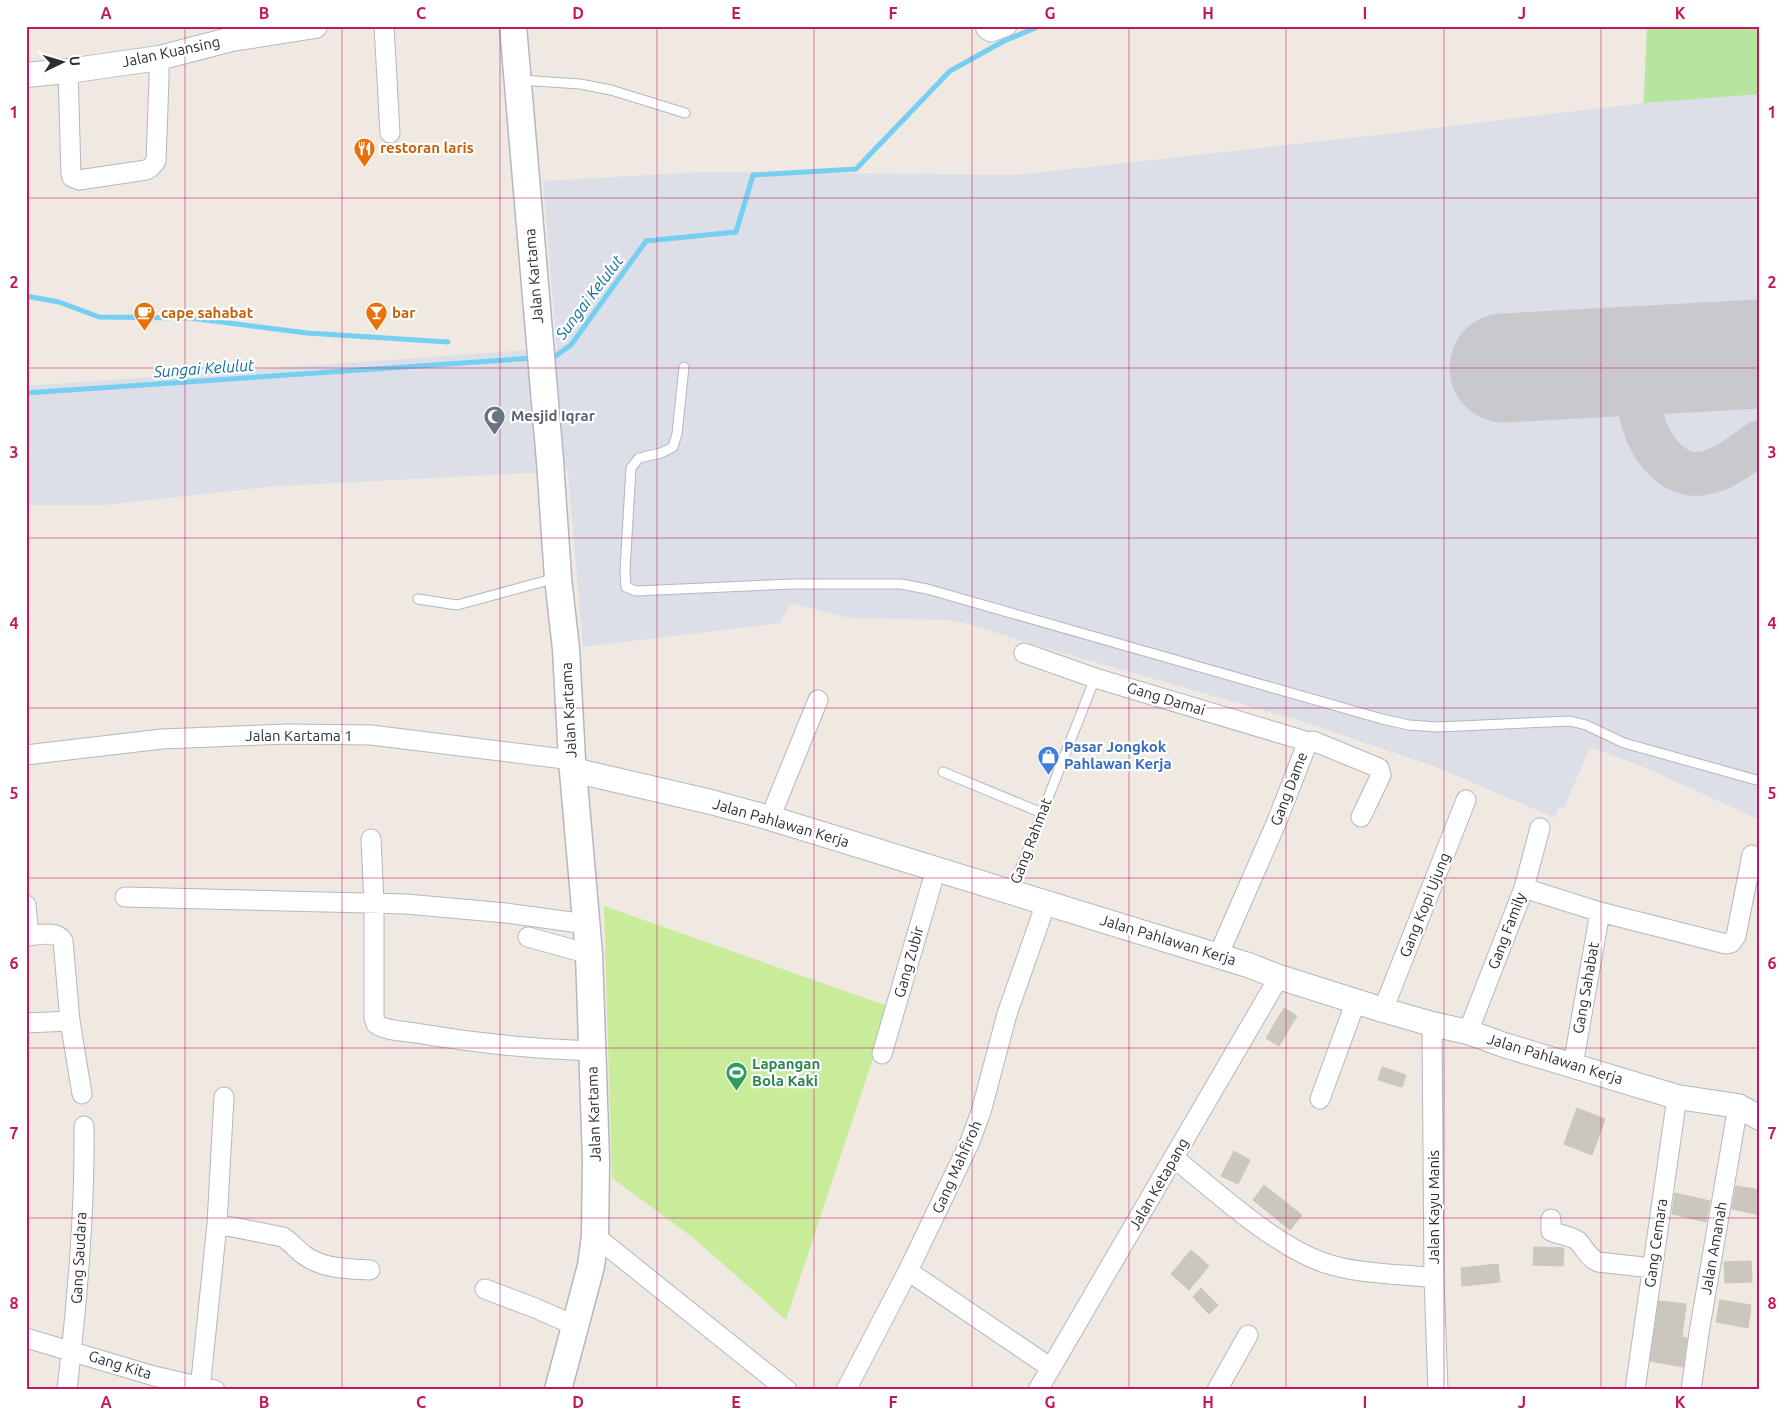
<svg xmlns="http://www.w3.org/2000/svg" width="1786" height="1416" font-family="Ubuntu,sans-serif">
	<style>
		.airport { fill: #dcdee8 }
		.green { fill: #b6e59e }
		.pitch { fill: #c9ec9a }
		.lines { fill: none; stroke-linecap: round; stroke-linejoin: round }
		.stream { stroke: #75cff0; stroke-width: 5 }
		.taxiway { stroke: #c9c8cc; stroke-width: 44 }
		.runway { stroke: #c9c8cc; stroke-width: 109 }
		.building { fill: #cbc7bf; stroke: #cbc5ba }
		.service-casing { stroke: #b4b7c1; stroke-width: 11 }
		.minor-casing { stroke: #b4b7c1; stroke-width: 21 }
		.tertiary-casing { stroke: #b4b7c1; stroke-width: 26 }
		.secondary-casing { stroke: #b4b7c1; stroke-width: 29 }
		.service { stroke: #fff; stroke-width: 9 }
		.minor { stroke: #fff; stroke-width: 19 }
		.tertiary { stroke: #fff; stroke-width: 24 }
		.secondary { stroke: #fff; stroke-width: 26 }
		.grid { fill: none; stroke: #c2185b; stroke-width: 1; stroke-opacity: 0.55 }
		.labels { text-anchor: middle; stroke-width: 4.5; stroke-linejoin: round; paint-order: stroke }
		.street-label { font-size: 15px; fill: #2e2e2e; stroke: #fff }
		.food-label { font-size: 15px; font-weight: bold; fill: #c56008; stroke: #fff; text-anchor: start }
		.worship-label { font-size: 15px; font-weight: bold; fill: #5b616d; stroke: #fff; text-anchor: start }
		.shop-label { font-size: 15px; font-weight: bold; fill: #366cbe; stroke: #fff; text-anchor: start }
		.leisure-label { font-size: 15px; font-weight: bold; fill: #27864d; stroke: #fff; text-anchor: start }
		.water-label { font-size: 16px; font-style: italic; fill: #0d6fa3; stroke: #fff }
		.neatline { fill: none; stroke: #c2185b; stroke-width: 2 }
		.grid-label { font-size: 16px; text-anchor: middle; font-weight: bold; fill: #c2185b }
	</style>
	<rect width="100%" height="100%" fill="#efe9e1"/>
	<path class="airport" d="M1647,26h113v794l-114,-52 -56,-21 -26,61 -5,-1 -4,11 -119,-51 -135,-46 -269,-77 -63,-20 -21,-4 -99,-2 -55,-14 -4,1 -10,18 -197,24 -15,-176 -291,15 -173,19h-78v-119l531,-38 -14,-167 160,-9 313,3 370,-41 257,-31z"/>
	<path class="green" d="M1647,26h113v68l-116,9z"/>
	<path class="pitch" d="M604,906l286,101 -104,313 -91,-81 -83,-61z"/>
	<g class="lines">
		<path class="stream" d="M26,296l33,6 40,15 91,1 117,15 141,9
			M548,357h6l17,-12 75,-104 90,-9 17,-57 103,-6 94,-98 54,-30 36,-15
			M26,393l508,-35"/>
		<path class="taxiway" d="M1750,354c-15,-5 -59,-25 -73,-22 -8,2 -15,11 -20,17 -7,10 -14,21 -17,34 -7,33 17,90 56,91 24,0 45,-19 64,-32"/>
		<path class="runway" d="M1504,368l256,-14"/>
	</g>
	<path class="building" d="M1284,1008l13,8 -18,30 -13,-8z
		M1382,1067l24,8 -4,12 -24,-7z
		M1577,1108l28,11 -13,36 -28,-11z
		M1234,1151l16,9 -12,24 -17,-8z
		M1264,1185l38,30 -12,15 -37,-30z
		M1736,1186l24,4v25l-28,-6z
		M1675,1193l35,8 -4,21 -34,-8z
		M1534,1247l30,1 -1,18 -30,-1z
		M1191,1250l18,16 -20,24 -18,-16z
		M1751,1261l1,21 -27,1 -1,-21z
		M1498,1264l2,18 -38,4 -1,-18z
		M1201,1288l17,17 -9,9 -16,-17z
		M1720,1300l31,5 -3,23 -32,-6z
		M1659,1301l27,3 -4,33 5,1 -4,29 -33,-6z"/>
	<g class="lines">
		<defs>
			<path id="service" d="M520,80l60,4 31,6 74,23
				M684,367l-7,67 -4,13 -12,6 -22,5 -8,10 -6,102 1,17 10,4 156,-7h109l26,5 455,130 27,6 29,2 132,-6 16,4 38,18 136,38
				M418,599l39,6 99,-27
				M943,772l99,41
				M1012,890l83,-212"/>
			<path id="minor" d="M384,26l6,107
				M985,26l1,3 5,3 16,-6
				M68,71l3,103 1,3 7,3 67,-10 5,-3 5,-6 3,-82v-21
				M1024,653l71,25 214,64
				M26,755l136,-16 125,-5 84,1 201,25
				M770,818l48,-118
				M371,839l3,64v115l2,6c10,7 28,7 40,9 58,10 117,16 175,18
				M1524,888l76,24 126,32 5,-1 5,-7 16,-81
				M125,897l281,7 100,9 80,11
				M26,905l3,31c11,-1 28,-6 34,5l7,80 12,73
				M528,937l61,17
				M1218,956l59,-135 30,-77 6,-3 66,27 2,7 -20,42
				M1383,1010l83,-210
				M26,1023l44,-2
				M1432,1024l2,254 4,112
				M1468,1032l56,-144 16,-60
				M882,1054l54,-185
				M1573,1065l27,-153
				M1320,1099l36,-98
				M1174,1158c43,34 102,90 154,106 31,10 73,10 106,14
				M1551,1219v12c8,4 19,4 27,10 7,8 10,16 20,21l54,6
				M217,1224l66,13c8,5 13,12 21,18 19,14 44,14 66,15
				M595,1236l192,154
				M908,1271l143,97
				M485,1289l50,19 41,18
				M26,1338l128,38 61,14
				M67,1390c10,-88 18,-176 17,-264
				M200,1390l17,-166 7,-127
				M846,1390l62,-119 61,-127 12,-32 26,-98 39,-111
				M1038,1390l241,-413
				M1217,1390l31,-55
				M1635,1390l42,-293
				M1691,1390l8,-57 39,-227"/>
			<path id="tertiary" d="M26,75l42,-4 91,-13 73,-19 83,-13
				M573,770l138,32 59,16 478,147 31,12 104,33 49,14 36,8 36,13 173,52 61,9 22,12"/>
			<path id="secondary" d="M513,26l37,435 8,117 8,71 6,111 17,194 7,206 -1,76 -4,30 -33,124"/>
		</defs>
		<use href="#service" class="service-casing"/>
		<use href="#minor" class="minor-casing"/>
		<use href="#tertiary" class="tertiary-casing"/>
		<use href="#secondary" class="secondary-casing"/>
		<use href="#service" class="service"/>
		<use href="#minor" class="minor"/>
		<use href="#tertiary" class="tertiary"/>
		<use href="#secondary" class="secondary"/>
	</g>
	<path class="grid" d="M185,26v1364M342,26v1364M500,26v1364M657,26v1364M814,26v1364M972,26v1364M1129,26v1364M1286,26v1364M1444,26v1364M1601,26v1364M26,198h1734M26,368h1734M26,538h1734M26,708h1734M26,878h1734M26,1048h1734M26,1218h1734"/>
	<defs>
		<symbol id="restaurant-pin" viewBox="-11 -11 22 30"><path d="M0 17L-7.5 6A9.5 9.5 0 1 1 7.5 6Z" fill="#e8710a" stroke="#fff"/><path d="M-5-6h1v4h1v-4h1v4h1v-4h1v5L-1.5 .5V6h-2V.5L-5-1ZM5-6V6H3V1.5H1.5Q1.5-4 5-6Z" fill="#fff"/></symbol>
		<symbol id="cafe-pin" viewBox="-11 -11 22 30"><path d="M0 17L-7.5 6A9.5 9.5 0 1 1 7.5 6Z" fill="#e8710a" stroke="#fff"/><path d="M-5.5-4.5H6V0H3Q3 3.5 0 3.5H-2.5Q-5.5 3.5-5.5 0ZM3-3.2v2h1.7v-2ZM-6 4.5H4V6H-6Z" fill="#fff"/></symbol>
		<symbol id="bar-pin" viewBox="-11 -11 22 30"><path d="M0 17L-7.5 6A9.5 9.5 0 1 1 7.5 6Z" fill="#e8710a" stroke="#fff"/><path d="M-6-5H6L.8 .8V4.5H3.5V6h-7V4.5H-.8V.8Z" fill="#fff"/></symbol>
		<symbol id="mosque-pin" viewBox="-11 -11 22 30"><path d="M0 17L-7.5 6A9.5 9.5 0 1 1 7.5 6Z" fill="#6b7280" stroke="#fff"/><path d="M3.5-4.9A6 6 0 1 0 3.5 4.9A5 5 0 1 1 3.5-4.9Z" fill="#fff"/></symbol>
		<symbol id="shop-pin" viewBox="-11 -11 22 30"><path d="M0 17L-7.5 6A9.5 9.5 0 1 1 7.5 6Z" fill="#3f7fe0" stroke="#fff"/><path d="M-5-2.5h2.3a2.7 3.5 0 0 1 5.4 0H5L5.5 6h-11ZM-1.5-2.5h3a1.5 2.3 0 0 0-3 0Z" fill="#fff"/></symbol>
		<symbol id="stadium-pin" viewBox="-11 -11 22 30"><path d="M0 17L-7.5 6A9.5 9.5 0 1 1 7.5 6Z" fill="#2e9e5b" stroke="#fff"/><path d="M0-5a6.5 5 0 1 0 0 10a6.5 5 0 1 0 0-10ZM-3.5-1.8h7v3.6h-7Z" fill="#fff"/></symbol>
	</defs>
	<g fill-rule="evenodd">
		<use href="#restaurant-pin" x="352" y="136" width="25" height="34"/>
		<use href="#cafe-pin" x="132" y="300" width="25" height="34"/>
		<use href="#bar-pin" x="364" y="300" width="25" height="34"/>
		<use href="#mosque-pin" x="482" y="404" width="25" height="34"/>
		<use href="#shop-pin" x="1036" y="744" width="25" height="34"/>
		<use href="#stadium-pin" x="724" y="1060" width="25" height="34"/>
	</g>
	<g class="labels">
		<g class="street-label">
			<text transform="translate(171 52) rotate(-12)" y="5">Jalan Kuansing</text>
			<text transform="translate(534 276) rotate(-95)" y="5">Jalan Kartama</text>
			<text transform="translate(1166 699) rotate(17)" y="5">Gang Damai</text>
			<text transform="translate(569 710) rotate(-93)" y="5">Jalan Kartama</text>
			<text x="299" y="741">Jalan Kartama 1</text>
			<text transform="translate(1289 789) rotate(-69)" y="5">Gang Dame</text>
			<text transform="translate(781 823) rotate(16)" y="5">Jalan Pahlawan Kerja</text>
			<text transform="translate(1031 841) rotate(-69)" y="5">Gang Rahmat</text>
			<text transform="translate(1425 905) rotate(-68)" y="5">Gang Kopi Ujung</text>
			<text transform="translate(1507 931) rotate(-69)" y="5">Gang Family</text>
			<text transform="translate(1168 940) rotate(17)" y="5">Jalan Pahlawan Kerja</text>
			<text transform="translate(909 962) rotate(-74)" y="5">Gang Zubir</text>
			<text transform="translate(1586 988) rotate(-80)" y="5">Gang Sahabat</text>
			<text transform="translate(1555 1059) rotate(17)" y="5">Jalan Pahlawan Kerja</text>
			<text transform="translate(594 1114) rotate(-92)" y="5">Jalan Kartama</text>
			<text transform="translate(957 1167) rotate(-66)" y="5">Gang Mahfiroh</text>
			<text transform="translate(1159 1184) rotate(-60)" y="5">Jalan Ketapang</text>
			<text transform="translate(1434 1207) rotate(-90)" y="5">Jalan Kayu Manis</text>
			<text transform="translate(1656 1243) rotate(-82)" y="5">Gang Cemara</text>
			<text transform="translate(1714 1248) rotate(-80)" y="5">Jalan Amanah</text>
			<text transform="translate(79 1258) rotate(-87)" y="5">Gang Saudara</text>
			<text transform="translate(120 1365) rotate(17)" y="5">Gang Kita</text>
		</g>
		<g class="food-label">
			<text x="380" y="153">restoran laris</text>
			<text x="161" y="318">cape sahabat</text>
			<text x="392" y="318">bar</text>
		</g>
		<g class="worship-label">
			<text x="511" y="421">Mesjid Iqrar</text>
		</g>
		<g class="shop-label">
			<text x="1064" y="752">Pasar Jongkok<tspan x="1064" dy="17">Pahlawan Kerja</tspan></text>
		</g>
		<g class="leisure-label">
			<text x="752" y="1069">Lapangan<tspan x="752" dy="17">Bola Kaki</tspan></text>
		</g>
		<g class="water-label">
			<text transform="translate(589 297) rotate(-53)" y="6">Sungai Kelulut</text>
			<text transform="translate(204 368) rotate(-4)" y="6">Sungai Kelulut</text>
		</g>
	</g>
	<rect width="1786" height="1416" fill="none" stroke="#ffffff" stroke-width="55"/>
	<g transform="translate(62 62) rotate(85)" stroke="#ffffff" stroke-width="4" paint-order="stroke">
	<path d="M0-4L9 19L0 12L-9 19Z" fill="#2e2e2e"/>
	<text y="-8" font-size="14" font-weight="bold" text-anchor="middle" fill="#2e2e2e">U</text>
	</g>
	<rect x="28" y="28" width="1730" height="1360" class="neatline"/>
	<g class="grid-label">
		<text x="106" y="19">A</text>
		<text x="264" y="19">B</text>
		<text x="421" y="19">C</text>
		<text x="578" y="19">D</text>
		<text x="736" y="19">E</text>
		<text x="893" y="19">F</text>
		<text x="1050" y="19">G</text>
		<text x="1208" y="19">H</text>
		<text x="1365" y="19">I</text>
		<text x="1522" y="19">J</text>
		<text x="1680" y="19">K</text>
		<text x="14" y="118">1</text>
		<text x="1772" y="118">1</text>
		<text x="14" y="288">2</text>
		<text x="1772" y="288">2</text>
		<text x="14" y="458">3</text>
		<text x="1772" y="458">3</text>
		<text x="14" y="629">4</text>
		<text x="1772" y="629">4</text>
		<text x="14" y="799">5</text>
		<text x="1772" y="799">5</text>
		<text x="14" y="969">6</text>
		<text x="1772" y="969">6</text>
		<text x="14" y="1139">7</text>
		<text x="1772" y="1139">7</text>
		<text x="14" y="1309">8</text>
		<text x="1772" y="1309">8</text>
		<text x="106" y="1408">A</text>
		<text x="264" y="1408">B</text>
		<text x="421" y="1408">C</text>
		<text x="578" y="1408">D</text>
		<text x="736" y="1408">E</text>
		<text x="893" y="1408">F</text>
		<text x="1050" y="1408">G</text>
		<text x="1208" y="1408">H</text>
		<text x="1365" y="1408">I</text>
		<text x="1522" y="1408">J</text>
		<text x="1680" y="1408">K</text>
	</g>
</svg>
